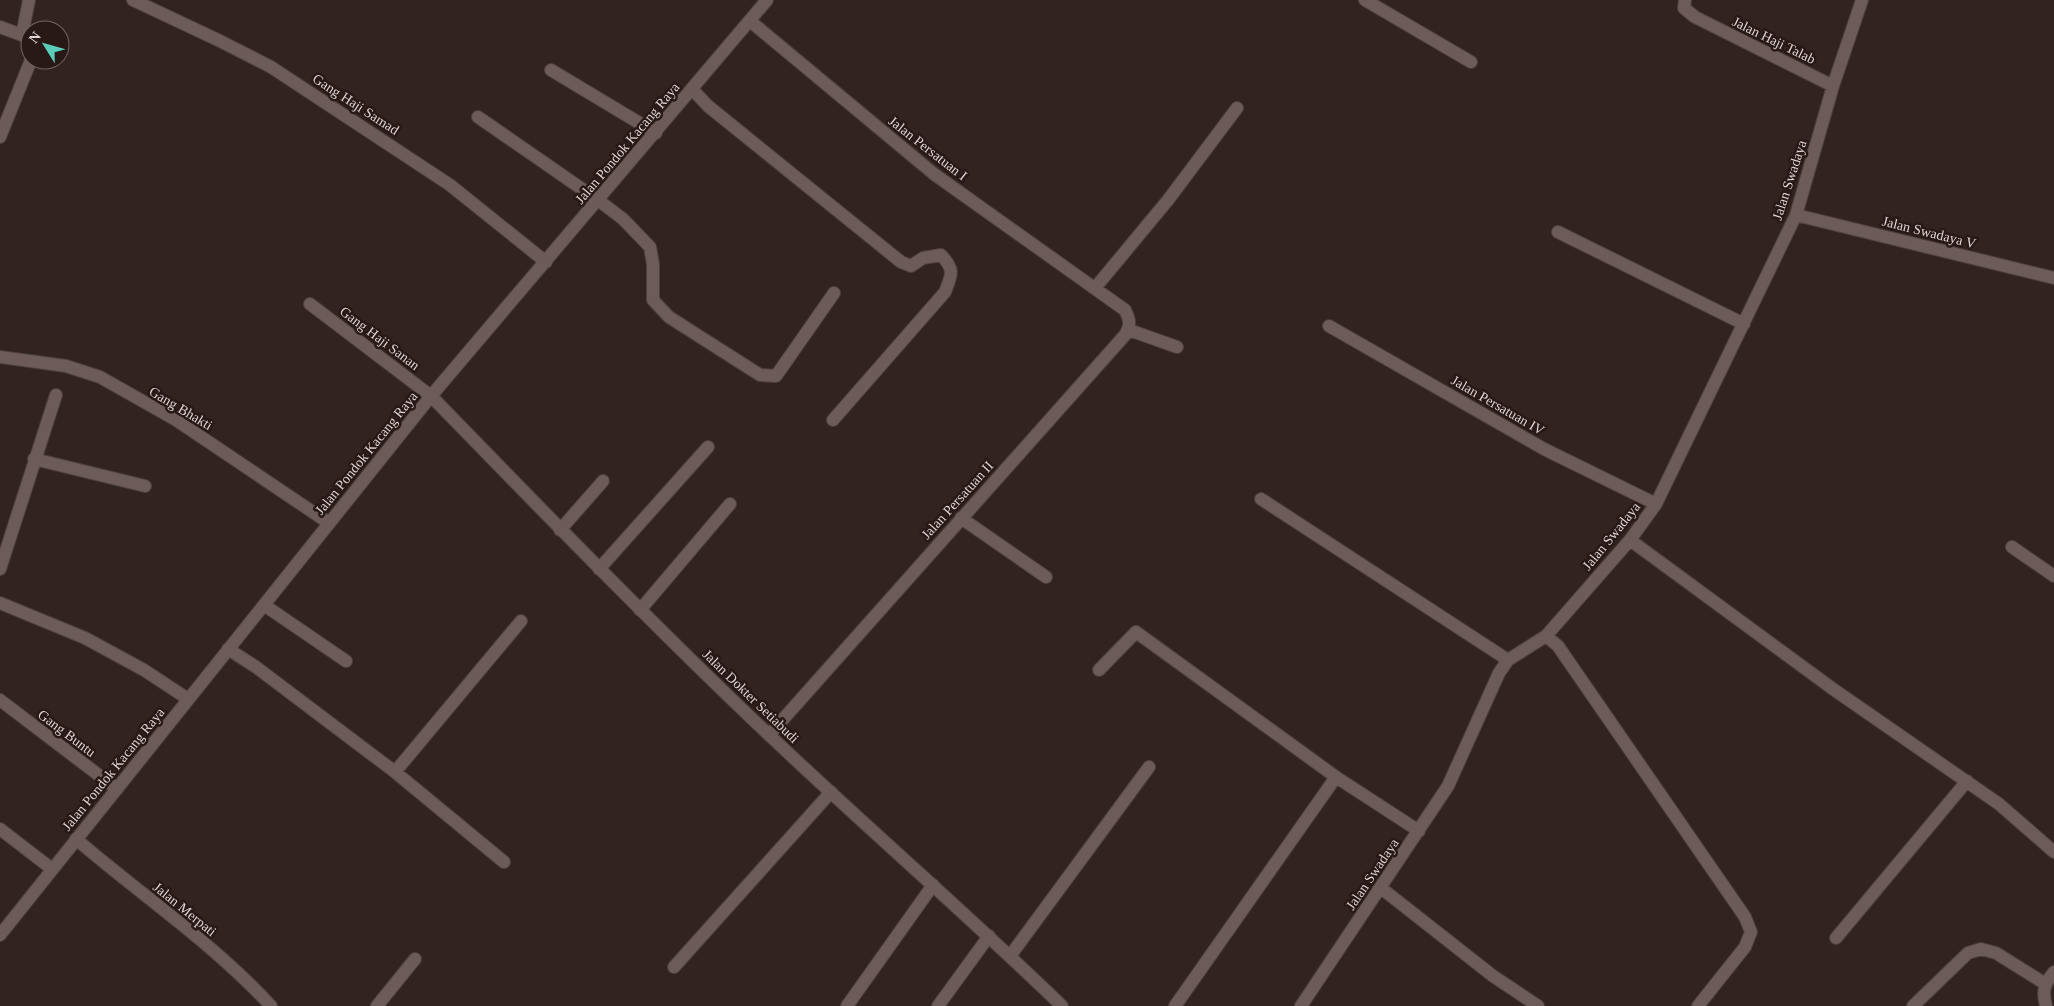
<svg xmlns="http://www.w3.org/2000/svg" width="2054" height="1006" font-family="'Times New Roman',serif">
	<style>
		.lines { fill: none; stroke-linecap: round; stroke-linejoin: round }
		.lane-casing { stroke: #4c403d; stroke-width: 14 }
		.street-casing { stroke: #4c403d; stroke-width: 14 }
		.secondary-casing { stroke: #4c403d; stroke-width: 14 }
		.lane { stroke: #6d5b57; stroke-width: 12 }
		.street { stroke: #6d5b57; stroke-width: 12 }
		.secondary { stroke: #6d5b57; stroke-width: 12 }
		.labels { text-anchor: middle; stroke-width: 5; stroke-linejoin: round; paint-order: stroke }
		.street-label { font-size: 14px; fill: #dfd5d2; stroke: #281916 }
	</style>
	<rect width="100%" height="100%" fill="#322320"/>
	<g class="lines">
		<defs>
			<path id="lane" d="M551,70l105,63
				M478,117l120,83 25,19 27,28 3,17v36l16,17 91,58 16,1 58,-83
				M560,530l43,-49
				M264,605l82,56
				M847,1006l86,-121"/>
			<path id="street" d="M133,0l85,40 53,27 179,118 96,77
				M1365,0l106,62
				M1685,0l-1,8 11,9 138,69
				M750,21l184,153 191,136c5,10 6,16 0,25l-356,400
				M0,27l30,11
				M22,35l7,-35
				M692,89l16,17 193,156 10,4 12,-8 18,-3c14,15 11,19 4,37l-112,128
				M0,137l31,-77
				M1796,215l258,63
				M1558,232l186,92
				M1095,288l73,-88 69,-92
				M310,304l121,92
				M1329,326l215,123 112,55
				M1129,330l48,17
				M0,357l66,9 34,11 76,43 153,103
				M34,459l111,27
				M1261,499l247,161
				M961,518l85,59
				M1630,540l203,149 166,115 55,48
				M2012,547l42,29
				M0,569l56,-174
				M599,569l109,-122
				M0,603l85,35 59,32 44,29
				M640,610l90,-106
				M1546,636l12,10 187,271 6,15 -6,15 -47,59
				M228,649l28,18 139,105 109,90
				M1099,670l37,-38 200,145 83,54
				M0,700l117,89
				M395,772l126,-151
				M0,829l52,40
				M76,839c65,56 137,104 195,167
				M1381,888l112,88 45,30
				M1836,938l131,-157
				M1010,956l139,-189
				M674,967l157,-175
				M377,1006l38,-47
				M938,1006l51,-70
				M1175,1006l161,-229
				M1301,1006l147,-220 51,-113 9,-13 38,-24 84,-96 26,-36 140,-289 37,-129 29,-86
				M1913,1006l55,-53 13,-4 15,4 48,30
				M2046,1006c-4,-15 -2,-22 8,-34"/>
			<path id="secondary" d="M431,396c111,114 221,228 336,337 98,93 199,180 295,273
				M0,935l431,-539 336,-396"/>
		</defs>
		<use href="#lane" class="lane-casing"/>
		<use href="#street" class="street-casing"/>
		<use href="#secondary" class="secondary-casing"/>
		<use href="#lane" class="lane"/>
		<use href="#street" class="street"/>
		<use href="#secondary" class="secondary"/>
	</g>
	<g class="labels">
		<g class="street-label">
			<text transform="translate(1774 40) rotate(26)" y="5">Jalan Haji Talab</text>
			<text transform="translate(356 104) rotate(33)" y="5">Gang Haji Samad</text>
			<text transform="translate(627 143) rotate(-50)" y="5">Jalan Pondok Kacang Raya</text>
			<text transform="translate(928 148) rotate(38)" y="5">Jalan Persatuan I</text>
			<text transform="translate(1789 180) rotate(-72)" y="5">Jalan Swadaya</text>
			<text transform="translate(1929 232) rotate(14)" y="5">Jalan Swadaya V</text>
			<text transform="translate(380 338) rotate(37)" y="5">Gang Haji Sanan</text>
			<text transform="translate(1498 405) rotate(30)" y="5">Jalan Persatuan IV</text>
			<text transform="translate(181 408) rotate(31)" y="5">Gang Bhakti</text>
			<text transform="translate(366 453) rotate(-51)" y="5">Jalan Pondok Kacang Raya</text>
			<text transform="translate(957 500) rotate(-48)" y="5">Jalan Persatuan II</text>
			<text transform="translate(1611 536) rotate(-51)" y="5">Jalan Swadaya</text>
			<text transform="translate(751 696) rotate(44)" y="5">Jalan Dokter Setiabudi</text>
			<text transform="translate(67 733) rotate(37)" y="5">Gang Buntu</text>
			<text transform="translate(113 769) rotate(-51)" y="5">Jalan Pondok Kacang Raya</text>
			<text transform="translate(1372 874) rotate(-56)" y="5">Jalan Swadaya</text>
			<text transform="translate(185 909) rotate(39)" y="5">Jalan Merpati</text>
		</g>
	</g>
	<g transform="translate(45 45) rotate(307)"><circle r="24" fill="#281916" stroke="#716461"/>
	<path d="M0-4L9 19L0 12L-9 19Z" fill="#5bcebb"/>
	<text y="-8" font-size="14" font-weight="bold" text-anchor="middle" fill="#dfd5d2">N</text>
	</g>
</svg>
